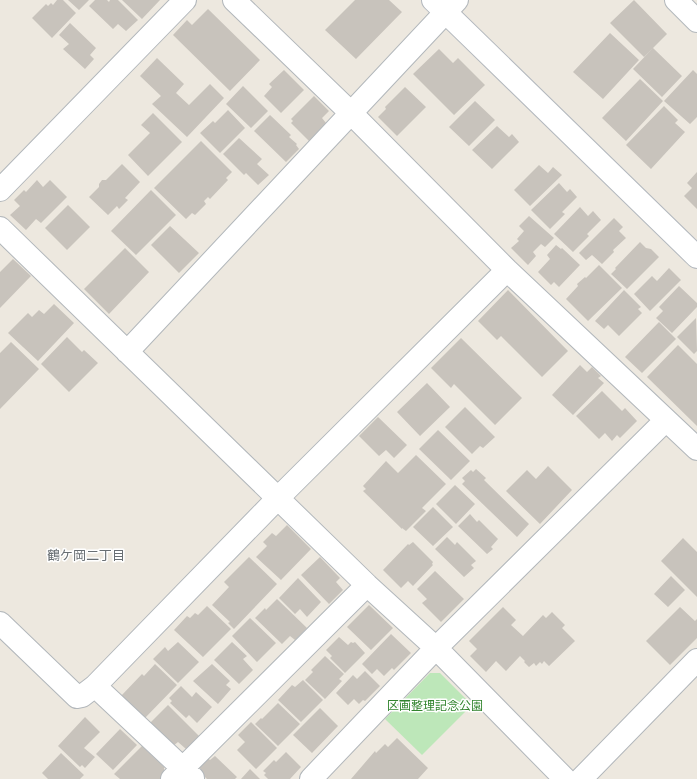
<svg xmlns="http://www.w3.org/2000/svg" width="697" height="779" font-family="'Work Sans','Noto Sans JP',sans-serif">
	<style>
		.green { fill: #bde7b9 }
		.building { fill: #c8c3bc }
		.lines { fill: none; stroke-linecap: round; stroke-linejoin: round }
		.street-casing { stroke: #b2b7bb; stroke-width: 24 }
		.secondary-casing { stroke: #b3b8be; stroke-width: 24 }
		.street { stroke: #fff; stroke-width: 22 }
		.secondary { stroke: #fff; stroke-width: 22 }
		.labels { text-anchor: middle; stroke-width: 3; stroke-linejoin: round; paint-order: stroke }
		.park-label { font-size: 12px; fill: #32842e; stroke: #fff }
		.neighbourhood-label { font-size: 13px; fill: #696f74; stroke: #fff }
	</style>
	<rect width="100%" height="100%" fill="#ede8df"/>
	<path class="green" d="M430,673h10l32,32 -50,50 -37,-36z"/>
	<path class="building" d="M57,0h6l13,13 -24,25 -20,-20 14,-14 2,2 3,-3 2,2z
		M68,0h21l-10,10z
		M95,0h12l2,2 1,-2h8l20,20 -12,11 -8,-7 -5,5 -24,-23z
		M122,0h38l-18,19z
		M355,0h34l13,12 -46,47 -31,-29z
		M634,0l33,34 -23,23 -34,-34z
		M208,9l52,51 -30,31 -57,-56 14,-15 5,5z
		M70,23l26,25 -6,7 4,4 -9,10 -22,-20 6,-5 -10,-9z
		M610,33l29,27 -36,39 -30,-27z
		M653,48l29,28 -20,21 -29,-28z
		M439,49l14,14 5,-5 27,27 -31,30 -41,-41z
		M157,58l27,26 -8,9 13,12 21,-21 14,14 -37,39 -35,-33 9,-8 -21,-20z
		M284,70l20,20 -23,23 -17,-17 8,-9 -3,-3z
		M693,70l4,4v43l-7,7 -26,-23z
		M640,79l23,22 -37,40 -24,-23z
		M243,86l25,25 -17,17 -25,-24z
		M405,87l21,20 -29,29 -19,-19 8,-8 -1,-2z
		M314,96l15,15 -7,7 4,5 -17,18 -18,-18 2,-2 -2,-2z
		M475,101l20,19 -26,26 -20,-19z
		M664,106l14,14 -3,3 10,9 -34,37 -25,-24z
		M228,110l17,18 -25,25 -20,-20 13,-12 2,2z
		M153,113l29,29 -34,34 -20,-21 22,-22 -9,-8z
		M270,115l21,20 -2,2 8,7 -1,1 3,4 -13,13 -32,-31z
		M497,126l12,11 3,-3 7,8 -27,27 -20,-19z
		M239,138l23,21 -5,5 12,11 -11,10 -12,-12 -2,2 -21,-21z
		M201,141l31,31 -6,6 2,2 -18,19 -2,-2 -4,4 2,3 -11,11 -3,-2 -6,6 -32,-31z
		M122,164l18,18 -15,16 3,2 -9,9 -2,-3 -9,9 -19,-18 10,-10v-3l3,-4h4z
		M539,165l9,8 5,-6 9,8 -32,31 -16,-16z
		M697,172v37l-13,-13 8,-8 -5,-5z
		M37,180l6,7 7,-7 17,17 -26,26 -5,-4 -10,11 -16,-15 10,-9 -6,-6 10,-10 2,2z
		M559,183l8,9 3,-3 7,8 -15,15 3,2 -15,15 -19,-19z
		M151,190l25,25 -40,40 -25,-24z
		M68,205l22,22 -23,23 -22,-22z
		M580,207l8,9 5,-5 8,9 -14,14 2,2 -16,16 -19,-18z
		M529,216l25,22 -9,9 -4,-3 -8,8 3,4 -8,9 -17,-17 8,-7 -2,-2 7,-8 -5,-5z
		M614,218l9,9 -4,4 7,7 -13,12 1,2 -12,12 -10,-9 -6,5 -7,-7z
		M170,226l29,27 -20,20 -28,-28z
		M640,242l6,6 5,1 8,8 -32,32 -16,-15 5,-5 -1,-1z
		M556,245l5,4 1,-1 18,17 -21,22 -5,-5 -3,3 -13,-13 12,-13 -3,-4z
		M125,248l24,24 -40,42 -25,-25z
		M13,259l18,17 -31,32v-36z
		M599,265l23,23 -34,33 -22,-22 12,-13 -1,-2 8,-7 1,1z
		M669,268l12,12 -31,31 -16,-17 18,-18 5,5z
		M679,286l18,17v4l-25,26 -16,-15 7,-7 -4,-4z
		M508,290l60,61 -26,26 -41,-41 -4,4 -19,-19z
		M624,290l17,17 -3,2 4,4 -23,23 -11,-11 -4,4 -9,-8z
		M54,304l20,19 -36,38 -30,-28 20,-20 4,4 7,-7 5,4z
		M696,318l1,33 -3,3 -17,-17z
		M659,322l17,17 -34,34 -17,-16z
		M67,337l15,15 2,-2 14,13 -29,29 -28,-28z
		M461,338l61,60 -27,27 -41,-41 -3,4 -20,-20z
		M11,342l28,27 -39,40v-56z
		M678,345l19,19v62l-50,-49z
		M580,365l7,7 5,-5 9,9 -3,2 6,5 -31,32 -21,-20z
		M427,383l23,24 -30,29 -23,-24z
		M602,391l20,20 3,-3 12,13 -17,17 -3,-3 -5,6 -7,-8 -6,6 -23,-23z
		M465,407l30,30 -12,11 -3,-2 -8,8 -27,-27z
		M378,417l29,28 -13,13 -8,-8 -7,6 -20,-20z
		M438,430l32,31 -19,19 -32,-31z
		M416,455l30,29 -24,24 4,3 -20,20 -4,-3v1l-39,-38 3,-2 -3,-3 23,-25 12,12z
		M548,466l24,24 -32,34 -34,-33 21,-21 9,9z
		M476,469l10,9 -2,2 45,44 -12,13 -55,-53 3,-3 -3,-3 9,-8 2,2z
		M455,485l20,19 -19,20 -20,-20z
		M433,507l20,20 -20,19 -20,-19z
		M470,514l7,8 2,-2 19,19 -7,8 2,2 -6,5 -29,-28z
		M287,525l24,24 -30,31 -25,-23 11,-11 -4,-4 9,-9 4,3z
		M447,537l8,8 2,-3 19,19 -5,4 3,3 -10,9 -29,-28z
		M683,538l14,14v45l-36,-36z
		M413,542l20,20 -1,2 1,1 -20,21 -5,-5 -7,7 -18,-18 25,-26 1,1z
		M249,557l28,27 -43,45 -6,-6 2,-1 -18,-17 17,-18 -5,-5z
		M320,557l20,21 -4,4 7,8 -14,14 -28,-29z
		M435,571l29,28 -23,23 -19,-19 5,-4 -10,-10z
		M671,576l14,14 -17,17 -14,-13z
		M298,578l23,24 -14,15 -7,-8 -5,5 -16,-16z
		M277,599l30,29 -12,12 -5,-4 -8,8 -27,-26 10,-10 1,2z
		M369,605l24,23 -22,22 -24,-23z
		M207,606l24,23 -28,28 -29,-27 13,-14 3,2 5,-5 3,2z
		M503,607l13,13 -5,5 12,11 20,-21 3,3 6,-6 13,13 -3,3 13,13 -26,25 -5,-5 -2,3 -2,-2 -4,4 -2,-3 -5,4 -5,-5 1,-1 -5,-5 -14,15 -10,-10 -10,11 -16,-16 7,-7 -8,-8z
		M680,607l15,14 2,-2v19l-27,27 -24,-24z
		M250,618l26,25 -19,19 -25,-26z
		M391,634l20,19 -17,17 -2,-2 -8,8 -7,-7 -5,5 -10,-10z
		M339,637l9,8 3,-3 2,1 2,-1 10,11 -20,20 -15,-15 2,-2 -6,-6z
		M178,642l21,20 -21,21 -25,-24 12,-12 3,4z
		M232,642l15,14 -4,3 10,11 -14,14 -25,-24z
		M325,656l19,18 -5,5 3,2 -17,18 -20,-19 8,-8 -2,-2z
		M155,664l22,21 -33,34 -23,-23 21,-22 2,2z
		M212,664l18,17 -4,4 5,4 -13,15 -25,-23z
		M365,671l15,15 -15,15 -2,-1 -4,4 -5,-5 -6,6 -12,-12 17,-18 4,4z
		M303,680l20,20 -22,22 -23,-22 14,-15 3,2z
		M181,686l11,11 4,-5 16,15 -15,16 -8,-8 -3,3 -16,-15 2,-2 -3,-3z
		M278,703l22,21 -22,22 -23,-22 6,-6 1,1z
		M168,705l31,31 -13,13 -8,-7 -5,4 -23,-23z
		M320,708l18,18 -26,27 -19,-18z
		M85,717l15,15 -16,16 11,9 -10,11 -3,-3 -2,2 -22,-21z
		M251,722l26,26 -21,21 -19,-19 8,-8 -7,-7z
		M120,729l17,16 -24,25 -17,-16z
		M397,738l31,30 -10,11h-67l24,-28 1,2 9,-9 3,3z
		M142,746l22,21v7l-4,5h-40l-6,-5z
		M286,752l15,15 -11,12h-22l-4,-4 2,-2 -3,-2 11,-11 2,2z
		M61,753l23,22 -4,4h-32l-6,-6z
		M215,756l22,21 -2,2h-28l-9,-9 2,-2 -2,-2 8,-9 4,3z
		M250,769l10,10h-19z"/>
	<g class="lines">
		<defs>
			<path id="street" d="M234,0l117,113 156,157 190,179
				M676,0l21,21
				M0,190l185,-190
				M0,228l367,357 69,63 129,131
				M127,352l330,-352
				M0,623l77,74 5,-1 13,-10 183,-188 229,-228
				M95,686l98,92
				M172,779l195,-194
				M311,779l125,-131 230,-228
				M581,779l116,-119"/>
			<path id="secondary" d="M433,0l264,257"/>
		</defs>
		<use href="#street" class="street-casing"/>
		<use href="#secondary" class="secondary-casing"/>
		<use href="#street" class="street"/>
		<use href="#secondary" class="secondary"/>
	</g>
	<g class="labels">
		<g class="park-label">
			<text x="435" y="710">区画整理記念公園</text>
		</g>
		<g class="neighbourhood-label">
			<text x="86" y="560">鶴ケ岡二丁目</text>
		</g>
	</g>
</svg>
